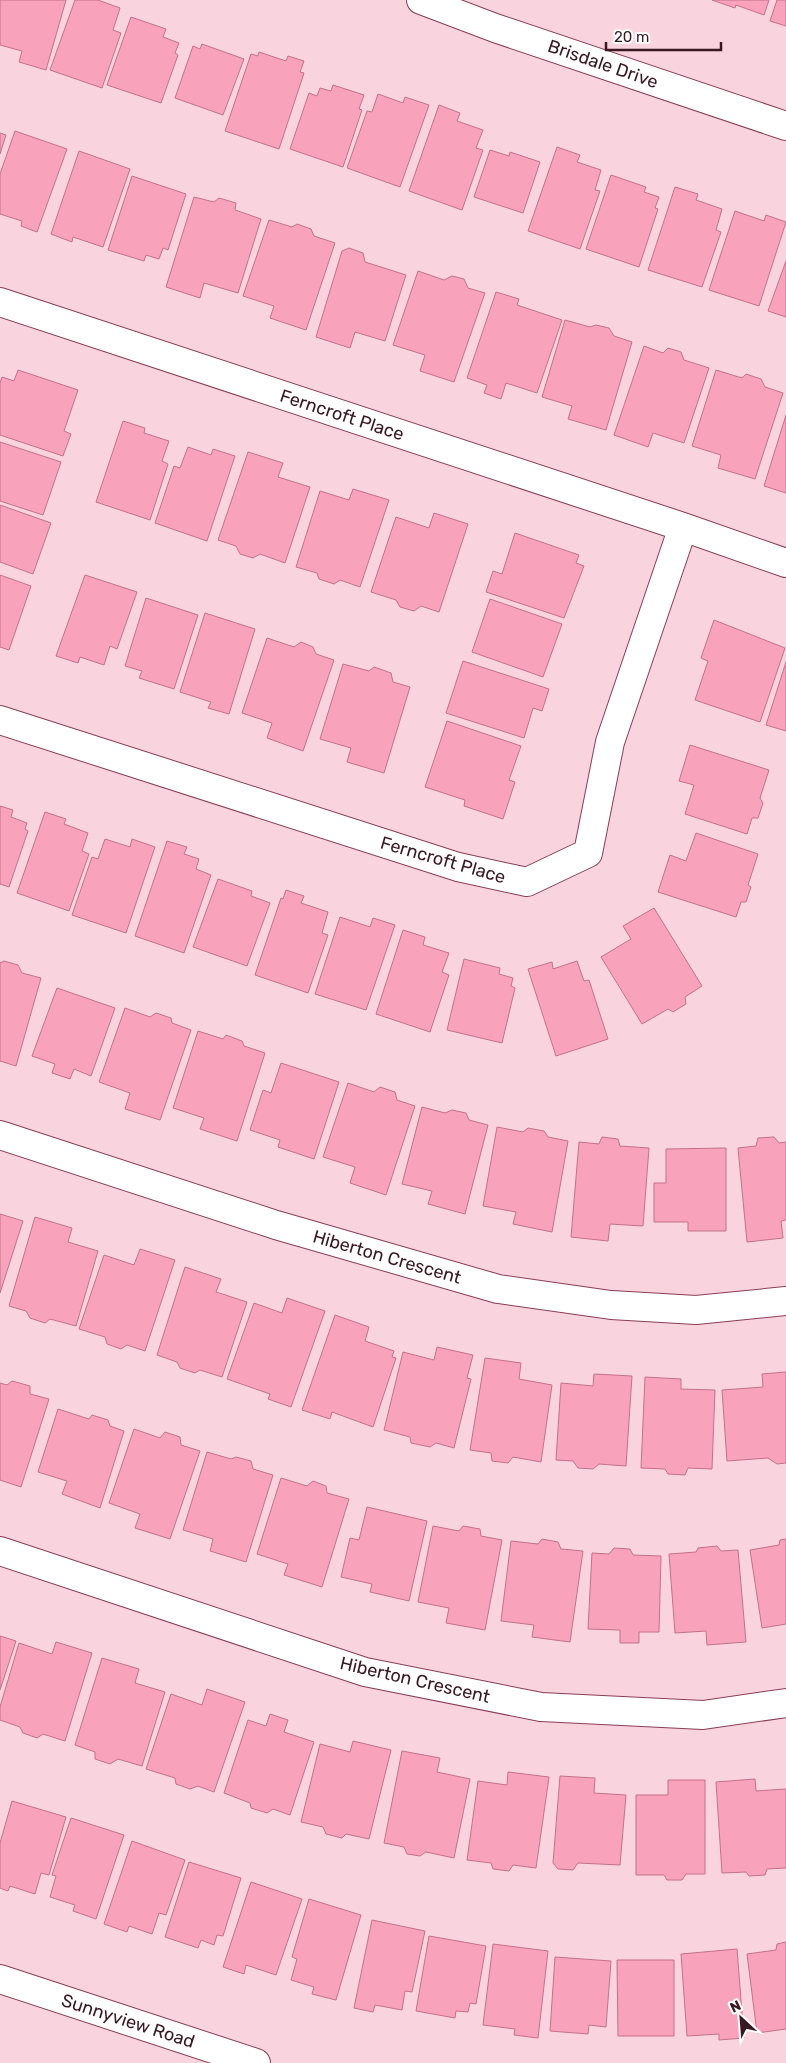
<svg xmlns="http://www.w3.org/2000/svg" width="786" height="2063" font-family="Rubik,sans-serif">
	<style>
		.building { fill: #f9a2bc; stroke: #c4718b }
		.lines { fill: none; stroke-linecap: round; stroke-linejoin: round }
		.minor-casing { stroke: #893d57; stroke-width: 30 }
		.minor { stroke: #fff; stroke-width: 28 }
		.labels { text-anchor: middle; stroke-width: 4; stroke-linejoin: round; paint-order: stroke }
		.street-label { font-size: 18px; fill: #391823; stroke: #fff }
	</style>
	<rect width="100%" height="100%" fill="#f9d4de"/>
	<path class="building" d="M0,0h66l-20,70 -27,-8 3,-11 -22,-6z
		M75,0h23l22,8 -7,22 8,3 -19,55 -52,-18z
		M712,0h57l-5,15 -28,-10 -1,3z
		M777,0h9v26l-16,-5z
		M131,17l35,12 -3,8 16,6 -4,10 3,2 -17,48 -54,-18z
		M202,44l42,15 -21,56 -48,-17 18,-52 7,3z
		M259,52l27,9 2,-5 16,5 -4,11 4,1 -25,76 -54,-18 26,-77 7,2z
		M333,85l31,10 -5,14 3,1 -19,57 -53,-18 19,-56 8,3 3,-8 11,3z
		M378,94l25,9 2,-6 24,8 -29,82 -53,-19 20,-57 5,1z
		M439,105l21,8 -3,8 26,9 -7,18 7,2 -21,60 -53,-19z
		M15,131l52,18 -30,83 -16,-6 1,-5 -22,-7v-40z
		M0,133l6,2 -6,19z
		M557,147l23,8 -3,7 24,8 -6,20 5,1 -20,58 -52,-18z
		M490,150l19,6 1,-4 30,10 -17,51 -49,-16z
		M79,151l51,18 -27,78 -30,-10 -1,5 -21,-8z
		M611,175l35,12 -2,5 15,5 -4,11 3,1 -19,58 -53,-18z
		M132,176l54,18 -18,56 -5,-2 -4,11 -13,-4 -2,6 -36,-11z
		M675,187l23,7 -2,6 26,9 -6,21 5,2 -19,55 -54,-17z
		M194,197l20,5 5,-4 17,5 -1,7 26,9 -23,74 -34,-10 -4,15 -34,-11z
		M735,211l29,10 2,-6 20,7 -27,84 -50,-16z
		M269,220l23,7 5,-3 14,5 3,7 21,7 -29,87 -36,-12 4,-12 -31,-10z
		M349,248l14,5 2,9 41,13 -21,66 -30,-9 -5,16 -34,-11 26,-86z
		M786,261v56l-18,-6z
		M418,271l26,9 8,-4 12,3 4,9 17,5 -31,89 -34,-11 5,-16 -32,-10z
		M496,292l23,7 -2,6 45,15 -25,73 -31,-10 -5,16 -17,-6 3,-8 -20,-7z
		M565,320l25,7 6,-2 13,3 5,8 18,6 -26,88 -38,-11 4,-13 -30,-9z
		M644,346l19,7 5,-5 13,4 3,8 25,8 -25,75 -31,-10 -5,14 -34,-12z
		M18,370l60,20 -14,41 7,3 -8,22 -63,-21v-52l2,-6 12,4z
		M716,370l26,8 4,-4 15,5 4,8 18,6 -28,86 -37,-11 3,-13 -29,-9z
		M786,415v78l-22,-7z
		M123,421l22,7 -1,5 25,8 -7,20 6,3 -18,56 -54,-18z
		M0,442l61,20 -18,53 -43,-14z
		M188,447l23,8 2,-6 22,7 -28,85 -52,-18 19,-57 6,2z
		M248,452l35,11 -5,14 32,10 -25,76 -25,-9 -7,4 -13,-4 -4,-8 -18,-6z
		M353,489l36,11 -29,87 -20,-7 -6,4 -15,-5 -2,-6 -21,-6 24,-76 29,9z
		M0,505l51,18 -18,51 -33,-12z
		M434,513l34,11 -29,88 -18,-6 -7,5 -14,-4 -4,-7 -25,-8 25,-75 33,11z
		M515,533l64,22 -3,8 8,3 -20,52 -78,-26 7,-21 9,3z
		M0,575l31,11 -22,64 -9,-3z
		M85,575l52,17 -20,57 -7,-3 -6,19 -24,-8 -2,6 -22,-7z
		M146,598l52,17 -24,74 -35,-11 3,-7 -17,-5z
		M490,599l72,25 -19,53 -71,-25z
		M205,613l50,16 -26,85 -21,-6 3,-6 -31,-10z
		M714,620l71,28 -25,74 -65,-22 13,-39 -7,-3z
		M267,638l27,9 7,-5 12,5 3,7 18,6 -31,91 -36,-13 5,-15 -30,-10z
		M463,661l86,28 -7,22 -9,-3 -9,30 -78,-25z
		M786,662v69l-20,-6z
		M343,664l26,7 5,-4 17,6 2,9 17,5 -26,86 -37,-11 4,-14 -31,-9z
		M447,721l74,25 -12,34 6,2 -12,37 -39,-13 1,-6 -40,-13z
		M690,745l79,25 -9,28 3,5 -5,15h-6l-5,16 -62,-20 9,-29 -15,-4z
		M0,806l13,4 -2,7 16,6 -2,6 3,2 -19,56 -9,-3z
		M45,812l21,7 -2,5 24,9 -6,18 7,3 -20,57 -52,-18z
		M696,833l62,21 -10,31 3,2 -5,15h-5l-5,15 -78,-25 12,-37 16,6z
		M105,839l25,8 2,-8 23,8 -29,86 -54,-18 20,-58 6,2z
		M167,841l20,6 -3,7 15,5 -3,10 15,6 -27,78 -49,-17z
		M218,879l34,12 -1,5 19,7 -23,63 -54,-19z
		M286,890l18,6 -3,7 27,9 -6,21 6,2 -20,58 -53,-18 26,-77 2,1z
		M654,908l48,78 -17,11 1,7 -13,8 -5,-3 -26,15 -41,-67 30,-18 -8,-13z
		M340,917l30,10 3,-9 22,7 -29,85 -51,-16z
		M403,930l22,7 -2,8 26,8 -7,19 7,3 -19,57 -54,-18z
		M464,959l36,9 -1,6 14,4 -2,8 4,2 -13,55 -55,-13z
		M4,961l14,4 4,8 19,5 -25,88 -16,-5v-98z
		M577,961l7,20 5,-1 19,59 -52,17 -28,-87 24,-7 1,7z
		M57,988l58,20 -24,68 -17,-7 -4,10 -18,-6 3,-9 -23,-8z
		M125,1008l25,9 6,-4 15,5 1,5 19,7 -31,90 -35,-11 5,-16 -31,-11z
		M198,1031l25,8 3,-4 16,6 2,5 21,7 -28,88 -37,-12 4,-11 -31,-10z
		M281,1063l58,19 -25,77 -36,-12 2,-7 -30,-10 13,-40 8,3z
		M348,1083l26,9 6,-5 15,5 2,8 18,6 -29,89 -36,-12 5,-16 -32,-10z
		M422,1107l23,6 7,-3 14,3 3,7 19,5 -23,89 -37,-10 4,-13 -30,-7z
		M497,1127l26,5 5,-4 16,3 4,6 20,4 -16,91 -39,-8 3,-12 -33,-6z
		M602,1137l16,2 2,7 29,2 -6,78 -33,-2 -2,17 -37,-4 8,-95 20,2z
		M774,1137l5,6 7,-1v78l-5,1 2,17 -36,4 -9,-94 18,-2 2,-8z
		M726,1148v83h-38v-9h-34v-39h12v-34z
		M0,1214l23,7 -23,72z
		M35,1217l37,11 -4,14 30,9 -22,75 -26,-7 -5,4 -15,-5 -4,-7 -17,-5z
		M140,1249l35,11 -30,91 -18,-6 -6,4 -14,-5 -2,-7 -26,-8 25,-74 30,10z
		M185,1267l36,12 -5,13 31,10 -25,75 -22,-7 -5,3 -15,-5 -3,-6 -20,-7z
		M287,1298l38,13 -34,96 -23,-8 2,-5 -43,-15 27,-76 28,10z
		M335,1315l34,12 -4,14 29,10 -2,6 4,1 -23,69 -41,-15 -2,7 -28,-9z
		M437,1347l36,8 -6,23 4,1 -17,69 -18,-5 -6,4 -19,-4 -1,-6 -26,-7 19,-78 31,8z
		M485,1358l36,5 -2,16 33,6 -11,77 -28,-5 -5,6 -16,-2 -1,-8 -21,-3z
		M786,1372v91l-9,1 -9,-6 -41,3 -5,-71 41,-3 -1,-13z
		M594,1374l38,2 -6,90 -27,-2 -6,5 -15,-1 -5,-7 -17,-1 5,-77 32,3z
		M645,1377l36,2v10l34,1 -3,79 -24,-1 -3,7 -17,-1 -3,-5 -24,-1z
		M12,1381l18,5v8l19,5 -28,88 -21,-7v-97l7,2z
		M58,1409l31,10 3,-4 16,5 2,6 14,5 -24,77 -38,-14 5,-13 -29,-9z
		M134,1429l26,9 5,-6 15,5 1,8 19,6 -30,88 -35,-11 5,-14 -31,-11z
		M207,1452l24,7 5,-2 15,4 2,8 20,6 -27,87 -36,-11 3,-12 -30,-9z
		M281,1478l26,8 6,-5 13,5 1,7 22,6 -27,88 -38,-12 4,-11 -31,-10z
		M367,1507l60,14 -18,80 -39,-9 2,-8 -31,-7 9,-39 9,2z
		M433,1526l26,5 4,-5 17,3 1,7 21,4 -17,90 -39,-7 3,-15 -31,-6z
		M542,1539l16,3 3,7 22,2 -13,91 -38,-5 2,-12 -33,-4 10,-80 27,3z
		M786,1539v85l-24,4 -12,-78 29,-5 1,-5z
		M717,1546l4,5 17,-1 8,92 -39,3 -1,-14 -31,2 -6,-79 27,-2 2,-4z
		M614,1548l16,1 3,6 28,1 -2,76h-20v11h-19v-13l-32,-1 4,-76 17,1z
		M0,1636l16,5 -16,49z
		M56,1642l36,11 -27,88 -22,-7 -6,4 -14,-5 -3,-6 -20,-7v-13l19,-64 33,11z
		M102,1658l37,11 -4,14 30,9 -23,74 -24,-7 -8,5 -15,-5v-7l-20,-7z
		M207,1689l38,13 -31,90 -16,-6 -8,3 -14,-5 -1,-6 -29,-9 25,-75 31,11z
		M270,1714l18,6 -4,12 30,10 -24,73 -17,-6 -6,4 -16,-5 -1,-5 -26,-10 24,-73 18,6z
		M353,1741l38,9 -22,89 -23,-5 -4,4 -16,-4 -3,-7 -22,-5 19,-78 30,8z
		M402,1751l38,7 -3,14 33,7 -16,79 -28,-6 -6,4 -13,-2 -3,-7 -20,-4z
		M508,1772l41,5 -13,91 -23,-3 -4,6 -16,-2 -2,-6 -24,-3 11,-79 29,4z
		M560,1776l35,2 -1,15 32,2 -6,70 -42,-2 -5,7 -15,-1 -5,-6z
		M755,1779l1,12 30,-2v79l-19,1 -2,6 -16,1 -3,-4 -24,1 -6,-91z
		M668,1780h37v94h-19l-4,6h-15l-3,-5h-28v-80h32z
		M12,1801l54,16 -17,58 -8,-2 -6,21 -25,-8 -2,5 -8,-3v-45z
		M71,1818l53,17 -28,84 -23,-8 2,-6 -25,-8 6,-21 -4,-1z
		M132,1841l53,19 -19,55 -7,-2 -7,21 -23,-8 -2,6 -23,-8z
		M189,1862l52,16 -18,58 -6,-1 -3,10 -13,-5 -3,8 -33,-11z
		M251,1882l51,17 -26,76 -30,-10 -2,9 -21,-7z
		M309,1899l52,16 -25,85 -24,-6 2,-7 -23,-7 6,-21 -5,-2z
		M372,1920l53,11 -13,61 -7,-1 -3,19 -27,-5 -2,7 -19,-4z
		M429,1936l57,10 -10,58 -6,-1 -2,9 -12,-1 -1,7 -39,-7z
		M786,1942v87l-29,4 -10,-79 29,-4 1,-6z
		M493,1944l55,7 -10,87 -24,-3 1,-6 -32,-4z
		M737,1949l7,89 -25,2v-6l-32,2 -6,-82z
		M555,1957l56,4 -5,66 -17,-2 -1,9 -38,-3z
		M617,1960h57v76h-56z"/>
	<g class="lines">
		<defs>
			<path id="minor" d="M421,0l74,28 291,98
				M0,302l683,225 103,36
				M0,720l458,147 69,15 61,-29 22,-111 73,-215
				M0,1135l276,90 222,64 113,16 85,5 90,-9
				M0,1551l365,121 176,35 162,8 83,-12
				M0,1979l256,84"/>
		</defs>
		<use href="#minor" class="minor-casing"/>
		<use href="#minor" class="minor"/>
	</g>
	<g class="labels">
		<g class="street-label">
			<text transform="translate(603 64) rotate(19)" y="6">Brisdale Drive</text>
			<text transform="translate(342 415) rotate(18)" y="6">Ferncroft Place</text>
			<text transform="translate(443 860) rotate(16)" y="6">Ferncroft Place</text>
			<text transform="translate(387 1257) rotate(16)" y="6">Hiberton Crescent</text>
			<text transform="translate(415 1680) rotate(13)" y="6">Hiberton Crescent</text>
			<text transform="translate(128 2021) rotate(18)" y="6">Sunnyview Road</text>
		</g>
	</g>
	<g transform="translate(741 2018) rotate(334)" stroke="#ffffff" stroke-width="4" paint-order="stroke">
	<path d="M0-4L9 19L0 12L-9 19Z" fill="#391823"/>
	<text y="-8" font-size="14" font-weight="bold" text-anchor="middle" fill="#391823">N</text>
	</g>
	<path d="M606 42v8h115v-8" fill="none" stroke="#391823" stroke-width="2.5"/>
	<text x="614" y="42" font-size="15" fill="#391823" stroke="#ffffff" stroke-width="4" paint-order="stroke">20 m</text>
</svg>
